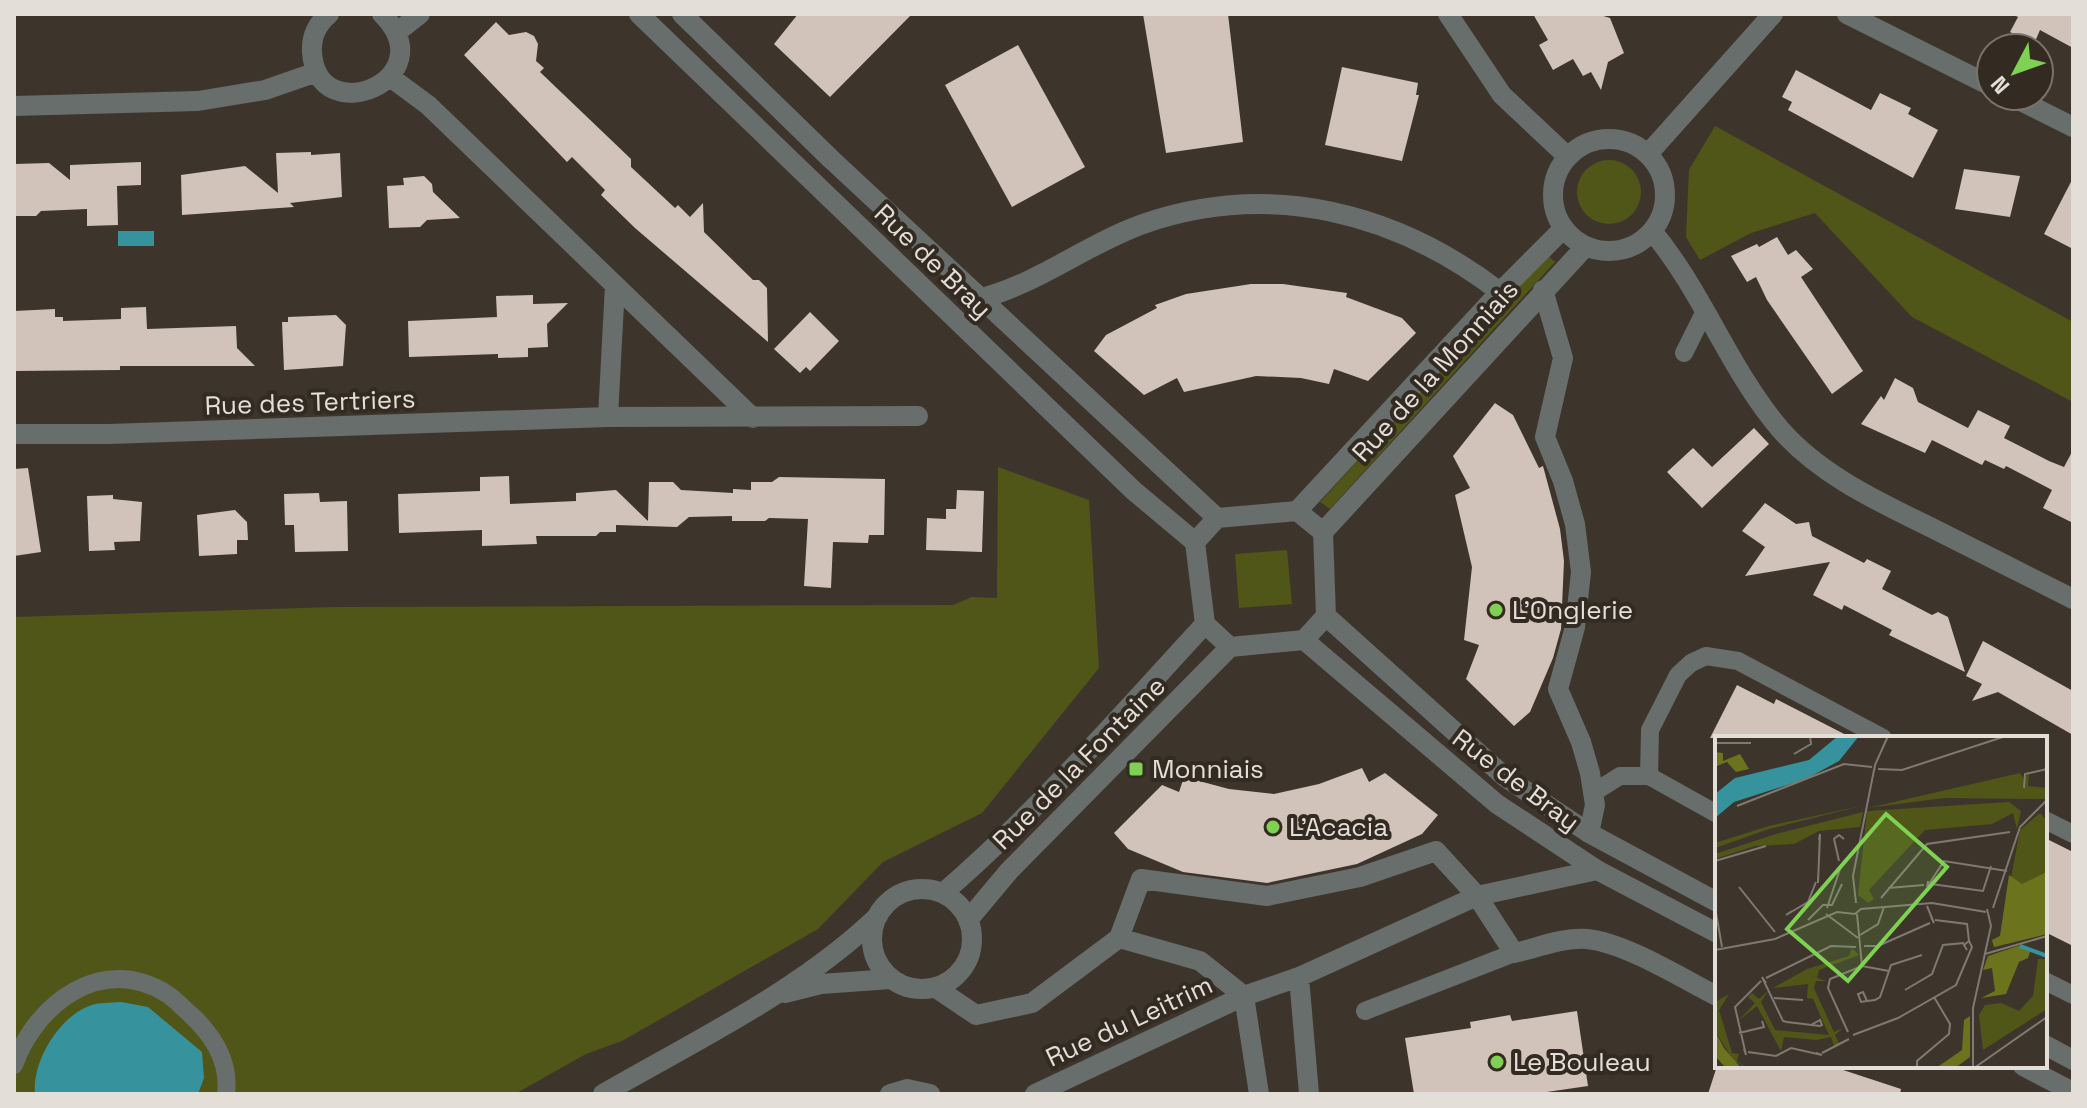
<svg xmlns="http://www.w3.org/2000/svg" width="2087" height="1108" font-family="'Space Grotesk',sans-serif">
	<style>
		.green { fill: #505618 }
		.water { fill: #36929d }
		.building { fill: #d1c2ba }
		.lines { fill: none; stroke-linecap: round; stroke-linejoin: round }
		.service { stroke: #676e6c; stroke-width: 18 }
		.minor { stroke: #676e6c; stroke-width: 20 }
		.tertiary { stroke: #676e6c; stroke-width: 20 }
		.poi-dot { fill: #7ed153; stroke: #332b21; stroke-width: 3 }
		.labels { text-anchor: middle; stroke-width: 8; stroke-linejoin: round; paint-order: stroke }
		.street-label { font-size: 26px; fill: #e4ded8; stroke: #332b21 }
		.poi-label { font-size: 26px; fill: #e4ded8; stroke: #332b21; text-anchor: start }
		.inset-river { fill: none; stroke: #36929d; stroke-width: 4 }
		.inset-road { fill: none; stroke: #807970; stroke-width: 2 }
		.view { fill: #7ed153; fill-opacity: 0.15; stroke: #7ed153; stroke-width: 4 }
		.inset-edge { fill: none; stroke: #e4ded8; stroke-width: 4 }
	</style>
	<rect width="100%" height="100%" fill="#3d352b"/>
	<path class="green" d="M1715,126l358,196v80l-161,-85 -97,-104 -64,20 -51,27 -14,-23 3,-67z
		M1577 192a32 32 0 1 1 64 0a32 32 0 1 1-64 0Z
		M1546,254l9,8 -225,247 -10,-7z
		M998,467l91,33 10,168 -117,145 -99,49 -65,67 -196,112 -36,13 -71,40h-501v-477l321,-10 618,-2 19,-8 25,1z
		M1287,550l5,54 -53,4 -4,-54z"/>
	<path class="water" d="M118,231h36v15h-36z
		M121,1002l27,5 54,45 2,26 -6,16h-163c-3,-32 23,-76 54,-88 9,-4 22,-3 32,-4z"/>
	<path class="building" d="M798,14h114l-82,83 -56,-53z
		M1143,14h85l15,128 -77,11z
		M1533,14h64l13,4 14,35 -16,9 -7,28 -10,-18 -8,4 -10,-17 -20,11 -14,-25 9,-5z
		M2012,14h61v34l-33,-18 -6,14 -24,-12 8,-15z
		M496,22l13,13 17,-3 8,4 4,8 -2,17 8,7 -4,4 91,87v8l44,41 3,-3 12,12 13,-14 1,29 49,48h6l8,8 1,54 -133,-114 -34,-33 4,-5 -33,-33 -5,5 -103,-107z
		M1018,45l67,122 -73,40 -67,-122z
		M1342,67l76,16 -2,12h3l-17,66 -77,-16z
		M1796,70l75,40 9,-17 31,15 -3,6 30,16 -25,48 -125,-68 4,-8 -10,-5z
		M311,152v3l29,-2 2,44 -52,6 4,4 -112,8 -1,-40 64,-9 33,27 -2,-40z
		M141,162v23l-24,1 1,39 -31,1v-17l-46,2 -5,5h-22v-52l35,-1 21,17v-15z
		M1964,169l56,7 -10,41 -55,-8z
		M424,176l8,8 1,8 27,26 -33,2 -7,7 -31,1 -2,-42 17,-1 -1,-7z
		M2073,178v71l-29,-15z
		M1777,237l11,18 8,-5 17,19 -12,8 62,94 -31,23 -65,-94 -11,-23 -9,5 -16,-26 26,-12 2,3z
		M1251,284h32l64,9 -1,4 56,21 14,15 -48,48 -34,-12 -5,15 -28,-6 -45,-2 -72,16 -7,-14 -33,17 -50,-44 12,-16 51,-27 -2,-3 31,-11z
		M533,295v9l35,-1 -21,21 1,23 -20,1v9l-30,1v-4l-89,3 -1,-36 89,-4 -1,-21z
		M146,307l1,22 89,-3 1,22 18,18h-135v4l-106,1v-60l41,-2v8h8v4l58,-2v-11z
		M810,312l29,29 -29,30 -4,-4 -6,6 -26,-24z
		M336,315l10,10 -3,41 -59,4 -2,-48h6v-5z
		M1895,378l18,10 5,14 50,26 10,-18 32,16 -6,12 45,23 15,6 9,-17v73l-30,-15 9,-18 -46,-24 -2,3 -19,-9 -3,5 -50,-25 -7,13 -64,-29 20,-28 3,4z
		M1495,403l18,12 26,53 4,-2 17,63 4,32 -3,68 -8,29 -23,54 -16,14 -48,-47 13,-34 -15,-5 8,-73 -17,-72 15,-7 -17,-32z
		M1754,428l15,16 -67,64 -35,-36 26,-24 19,19z
		M28,468l13,84 -27,4v-87z
		M509,476l1,28 66,-3v-8l40,-3 32,31 1,-39h24l8,8 52,3v-4l18,1v-8h21l7,-5 106,2 -1,56h-15l-1,8 -35,-1 -2,46 -27,-2 4,-67 -39,-1 -4,3h-33v-5l-43,1 -12,10 -61,-2v7h-16l-4,4h-60l1,8 -55,2v-16l-83,3 -1,-39 82,-3v-14z
		M957,490l27,1 -2,61 -56,-2 1,-32 19,1v-10h10z
		M319,493l1,9 27,-1 1,50 -53,1 -1,-27h-9l-1,-31z
		M113,495v4l29,3 -2,39 -26,1 1,8 -26,1 -2,-55z
		M1765,503l31,21 13,-2 3,14 52,27 3,-4 24,12 -9,18 50,26 6,-3 10,5 17,55 -76,-37 3,-5 -48,-25 -2,5 -29,-15 17,-33 -85,14 20,-29 -23,-16z
		M235,510l12,12 1,18h-11v14l-38,2 -2,-41z
		M1983,641l90,50v44l-75,-43 -26,9 10,-17 -16,-8z
		M1737,685l37,19 2,-5 76,39h-142z
		M1362,768l7,14 16,-9 53,42 -16,19 -65,30 -90,19 -84,-11 -55,-23 -14,-16 48,-48 17,7 5,-15 45,12 45,5 45,-10z
		M2045,838l28,14v94l-28,-14z
		M1577,1011l11,75 -55,8h-119l-9,-56 66,-10 -1,-6 40,-7 2,6z
		M1717,1066h114l70,23 -1,5h-192z"/>
	<g class="lines">
		<path class="service" d="M1684,353l21,-42
			M1649,776l68,38
			M1593,793l27,-17h29l1,-46 28,-55 13,-12 15,-7 32,5 145,77
			M2045,820l28,14
			M2045,981l28,14
			M1365,1011l149,-58
			M14,1065c22,-62 89,-112 153,-71 8,5 16,14 23,20 23,21 40,48 36,80"/>
		<path class="minor" d="M329,14c-12,10 -18,22 -17,38 5,81 135,27 70,-38
			M1448,14l54,81 66,62
			M1847,14l144,72
			M396,33l24,-19
			M390,77l38,28 325,313
			M2011,96l62,31
			M14,106l184,-5 67,-11 52,-18
			M1553 195a56 56 0 1 1 112 0a56 56 0 1 1-112 0Z
			M1648,154l125,-140
			M1652,231c51,61 77,138 128,198 40,46 99,73 152,99 47,24 94,47 141,71
			M1543,290l20,68 -18,79 18,44 12,43 6,48 -6,55 -17,62 23,53 9,31 5,32 -6,28
			M982,298c57,-15 105,-54 161,-74 127,-44 253,-12 357,68
			M608,417l7,-132
			M14,434h95l499,-17 310,-1
			M1297,511l203,-219 64,-64
			M1323,532l263,-286
			M1119,938l22,-59 126,17 93,-19 76,-26 41,45 37,57c23,-5 49,-16 73,-14 39,4 94,39 130,57
			M1299,977l10,117
			M936,988l40,27 56,-12 87,-65 81,23 44,35 15,98
			M890,1094l17,-5 23,5
			M1035,1094l209,-98 55,-19 178,-81 120,-26"/>
		<path class="tertiary" d="M639,14l495,477 61,51
			M682,14l150,146 385,358
			M1297,511l26,21 3,84 -22,24 -74,7 -25,-23 -10,-82 22,-24z
			M1326,616l179,161 84,56 128,69
			M1304,640l193,164 100,66 120,63
			M872 939a50 50 0 1 1 100 0a50 50 0 1 1-100 0Z
			M943,893c95,-82 177,-177 262,-269
			M968,920l41,-49 221,-224
			M785,993l36,-9 70,-5
			M2045,1045l28,15
			M2023,1066l50,26
			M603,1094c93,-54 197,-103 275,-178"/>
	</g>
	<g class="poi-dot">
		<circle cx="1496" cy="610" r="8"/>
		<rect x="1128" y="761" width="16" height="16" rx="4"/>
		<circle cx="1273" cy="827" r="8"/>
		<circle cx="1497" cy="1062" r="8"/>
	</g>
	<g class="labels">
		<g class="street-label">
			<text transform="translate(933 261) rotate(44)" y="9">Rue de Bray</text>
			<text transform="translate(1435 371) rotate(-48)" y="9">Rue de la Monniais</text>
			<text transform="translate(310 402) rotate(-2)" y="9">Rue des Tertriers</text>
			<text transform="translate(1079 763) rotate(-45)" y="9">Rue de la Fontaine</text>
			<text transform="translate(1516 780) rotate(37)" y="9">Rue de Bray</text>
			<text transform="translate(1129 1021) rotate(-25)" y="9">Rue du Leitrim</text>
		</g>
		<g class="poi-label">
			<text x="1512" y="619">L'Onglerie</text>
			<text x="1152" y="778">Monniais</text>
			<text x="1289" y="836">L'Acacia</text>
			<text x="1513" y="1071">Le Bouleau</text>
		</g>
	</g>
	<g transform="translate(1715 736)">
		<rect width="332" height="332" fill="#3d352b"/>
		<path d="M305,37l4,6 5,-6 -1,13 19,2 -1,11 -102,-1 -76,10zM294,66l12,9 -4,18 -4,-16 -21,11 -67,6 -56,60 5,9 -6,4 -10,-8 9,-84zM150,69l-96,24 -54,19v-5l54,-17zM148,76l-3,15 -41,4 -25,13 -39,2 -40,13v-5l61,-20zM325,77l7,8v113l-53,13 -2,-7 8,-4 20,-106zM137,212l7,7 -40,15 -2,8 9,3h-10l-2,7 20,44 9,-4 -8,7 5,10 -6,1 -3,-9 -15,3 -32,-3 -3,14 -24,-45 -19,15 17,-18 -7,-6 4,-4 7,6 9,-8 -7,11 14,28 54,5 -16,-36 -6,-1 1,-14 -35,4 34,-19 42,-13zM323,223h9v50l-64,41 -4,-35 6,-10 16,-2 18,8 14,-15zM14,258l-10,16 13,43 7,1 -2,7 10,7 -13,-7 -19,-30v-29z" fill="#505618"/>
		<path d="M0,16l8,1v8l17,-7 9,15 -13,3 -9,-10 -10,4zM332,136v62l-53,13 -2,-7 8,-4 9,-61 13,9zM306,209l9,7 -2,6 -9,4 -13,32 -25,4 14,-7 -3,-23 -9,2 5,-14zM255,280v41l-15,11h-19l26,-18 2,-30zM0,295l9,17 17,20h-15l-11,-12z" fill="#6b731c"/>
		<path d="M123,0h21l-20,25 -33,18 -72,23 -19,16v-24l20,-16 74,-18z" fill="#36929d"/>
		<path class="inset-river" d="M305,210l27,10"/>
		<path class="inset-road" d="M0,7h36M79,18l17,-10 -1,-8M160,29l13,-29M163,33l24,1 104,-34M309,52l1,-14 22,-5M22,70l107,-42 28,3M0,125l51,-15M124,125l-5,-22 5,-4 5,4M103,141v6l2,-49 -1,6M213,145l-1,6 17,-26 63,10M216,148l52,7 8,-25M24,151l36,45M173,152l36,-3M166,162l46,-54 83,-12M141,167l-3,-27 22,-111 -1,6M212,170l7,17 -3,-6M0,171l7,40M112,172l14,-42M278,172l27,-81 27,-27M77,175l-6,4 22,-13 8,-20M111,178l32,24M142,178l5,52M93,184l15,-15h9l10,-21M220,184l32,4 2,17M145,199l18,-11 6,-17M149,210h14l52,-23M0,214l60,-11 62,-27 18,2 6,-5 71,-6 54,9M270,218l62,-18M51,242l65,-32 25,1M51,247l-4,-6 21,44 4,1 33,4 2,-1 -2,-5 -9,5M190,254l27,-16 11,-29 21,-2M59,262l29,2M152,265l-4,-9 -5,2 3,8 6,-1 8,-1 5,-3 9,-26M133,296l-20,-44 2,-9 32,-13 27,5 2,-6 31,-10M24,297l25,-6 -2,-6M138,299l45,-17 58,-33 16,-38 -3,-6 -5,4 3,5M29,313l2,6 -11,-48 26,-26M33,316l28,4 15,-8 31,7 -6,-2M107,317l27,-14M202,332v-7l32,-27 1,-10 -16,-27M258,332v-60l18,-82 -4,-17M259,332l73,-51"/>
		<path class="view" d="M171,78l61,53 -99,114 -61,-52z"/>
		<rect width="332" height="332" class="inset-edge"/>
	</g>
	<rect width="2087" height="1108" fill="none" stroke="#e4ded8" stroke-width="32"/>
	<g transform="translate(2015 72) rotate(229)"><circle r="38" fill="#332b21" stroke="#7a736a" stroke-width="2"/>
	<path d="M0-6L14 30L0 20L-14 30Z" fill="#7ed153"/>
	<text y="-12" font-size="22" font-weight="bold" text-anchor="middle" fill="#e4ded8">N</text>
	</g>
</svg>
